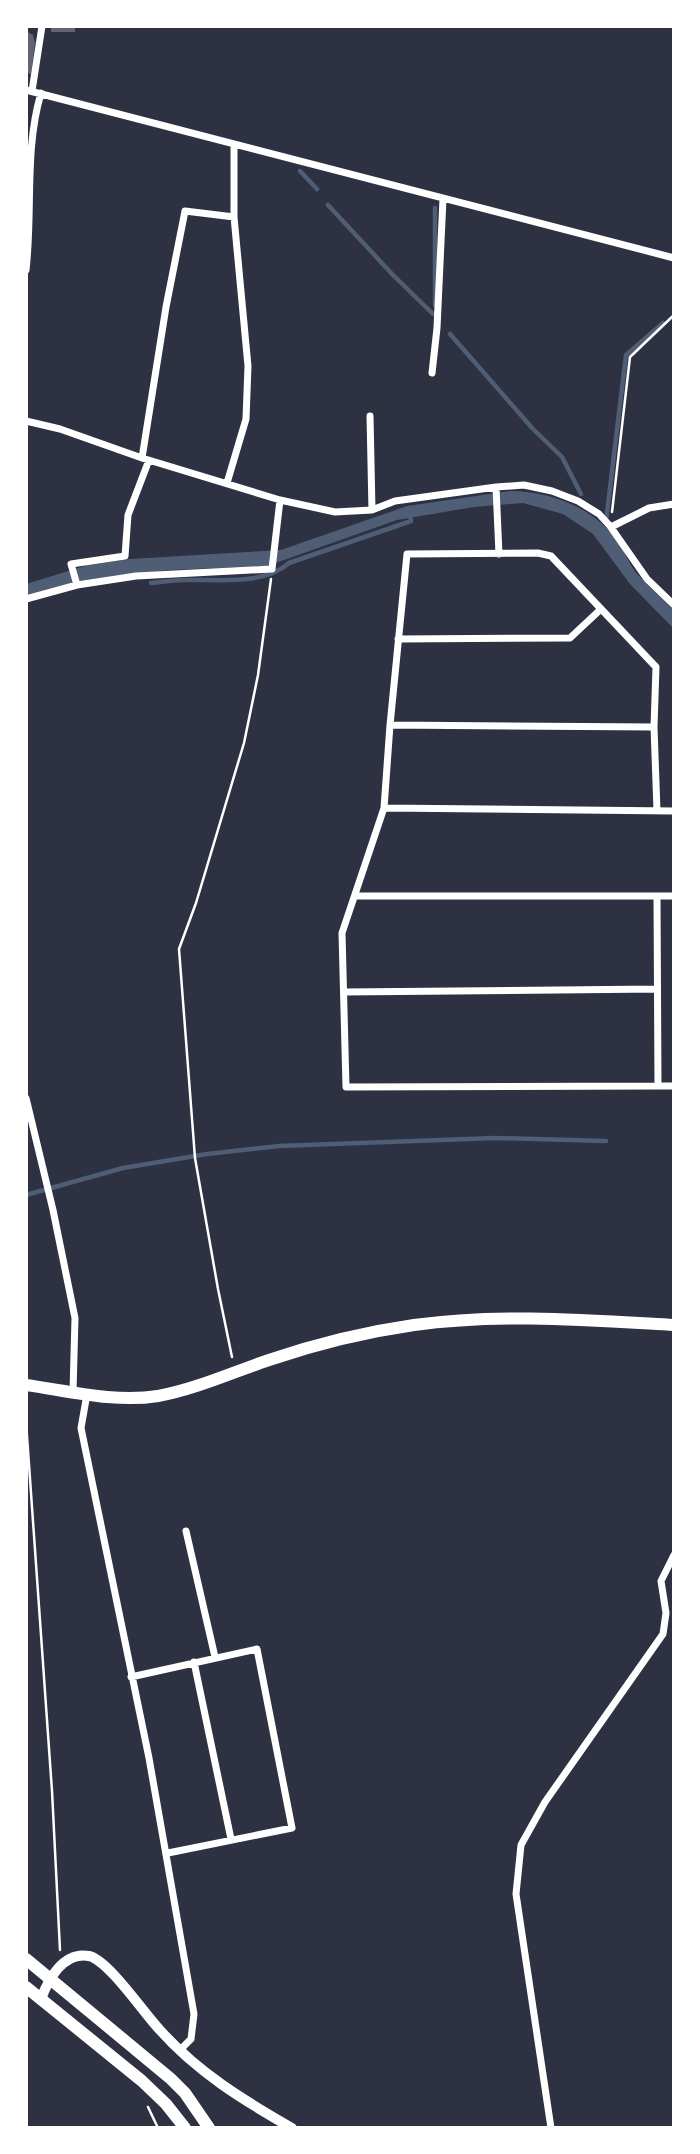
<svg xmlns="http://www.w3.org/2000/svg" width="700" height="2154" font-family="Figtree,sans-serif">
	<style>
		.water { fill: #4f5d75 }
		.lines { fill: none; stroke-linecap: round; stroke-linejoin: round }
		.stream { stroke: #4f5d75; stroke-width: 4.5 }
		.building { fill: #626471 }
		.path { stroke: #fff; stroke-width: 2.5 }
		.minor { stroke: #fff; stroke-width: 7 }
		.tertiary { stroke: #fff; stroke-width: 10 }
		.secondary { stroke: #fff; stroke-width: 12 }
	</style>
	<rect width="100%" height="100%" fill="#2d3142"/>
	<path class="water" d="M510,491c41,0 85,17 109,52 7,11 11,24 20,33 11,12 24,23 35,35v18l-44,-45 -37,-50 -30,-20 -40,-11 -49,4 -77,13 -130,46 -98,4 -56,6 -87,20v-12l62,-19 42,-6 151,-9 126,-44z"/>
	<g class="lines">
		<path class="stream" d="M300,171l17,18
			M328,205l65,70 40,39
			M435,305v-97
			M450,334l83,95 29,28 19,37
			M606,521l20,-166 37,-32
			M151,583c11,-1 22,-3 33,-3 33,-1 79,6 105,-17l122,-42 -1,-7
			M26,1195l97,-27 84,-14 72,-8 216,-8 111,3"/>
	</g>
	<path class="building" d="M51,26h24v6h-24z
		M26,31l7,4 2,8 -4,31 -5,-1z"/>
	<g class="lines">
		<path class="path" d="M612,512l18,-155 44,-42
			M232,1357l-14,-68 -23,-131 -16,-209 17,-46 48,-160 14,-68 13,-96
			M26,1422l26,369 8,159
			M148,2107l10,21"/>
		<path class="minor" d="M26,90l648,168
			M32,91l10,-65
			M26,270c7,-59 -2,-119 15,-177
			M432,373l5,-45 6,-129
			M370,416l2,94
			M26,421l34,8 82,29 138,42 55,12 37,-2 23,-9 101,-14 28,-2 28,6 26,10 21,13 11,12 37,53 27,26
			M142,458l24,-151 19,-96 49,6
			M227,483l19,-64 2,-53 -14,-149v-73
			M496,487l3,67
			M611,527l38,-19 25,-4
			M77,585l-6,-21 54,-8 3,-41 21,-55
			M26,599l51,-14 59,-9 136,-7 8,-69
			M398,639l172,-1 31,-29
			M390,725l264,2
			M384,808l290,3
			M356,896h318
			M657,896l1,190 -312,1 -4,-154 42,-125 6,-83 17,-171 131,-1 13,3 105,111 -2,60 3,84
			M344,992l313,-3
			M658,1086h16
			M26,1098l27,112 22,108 -2,74
			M87,1394l-6,34 68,330 45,256 -3,25 -12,12
			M186,1531l29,126
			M194,1662l37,177
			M131,1677l126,-28 35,179 -124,25
			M551,2128l-35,-234 5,-49 24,-43 118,-168 3,-21 -5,-32 13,-26"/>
		<path class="tertiary" d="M41,1999c7,-19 22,-48 48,-43 19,4 54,56 70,73 38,43 84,71 133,99"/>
		<path class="secondary" d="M26,1385c43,6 89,18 132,11 38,-7 75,-24 111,-36 47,-16 96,-28 145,-35 86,-12 173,-5 260,0
			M26,1959l144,119 15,15 24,35
			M26,1987l116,94 24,23 19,24"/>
	</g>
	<rect width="700" height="2154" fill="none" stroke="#ffffff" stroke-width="56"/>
</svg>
